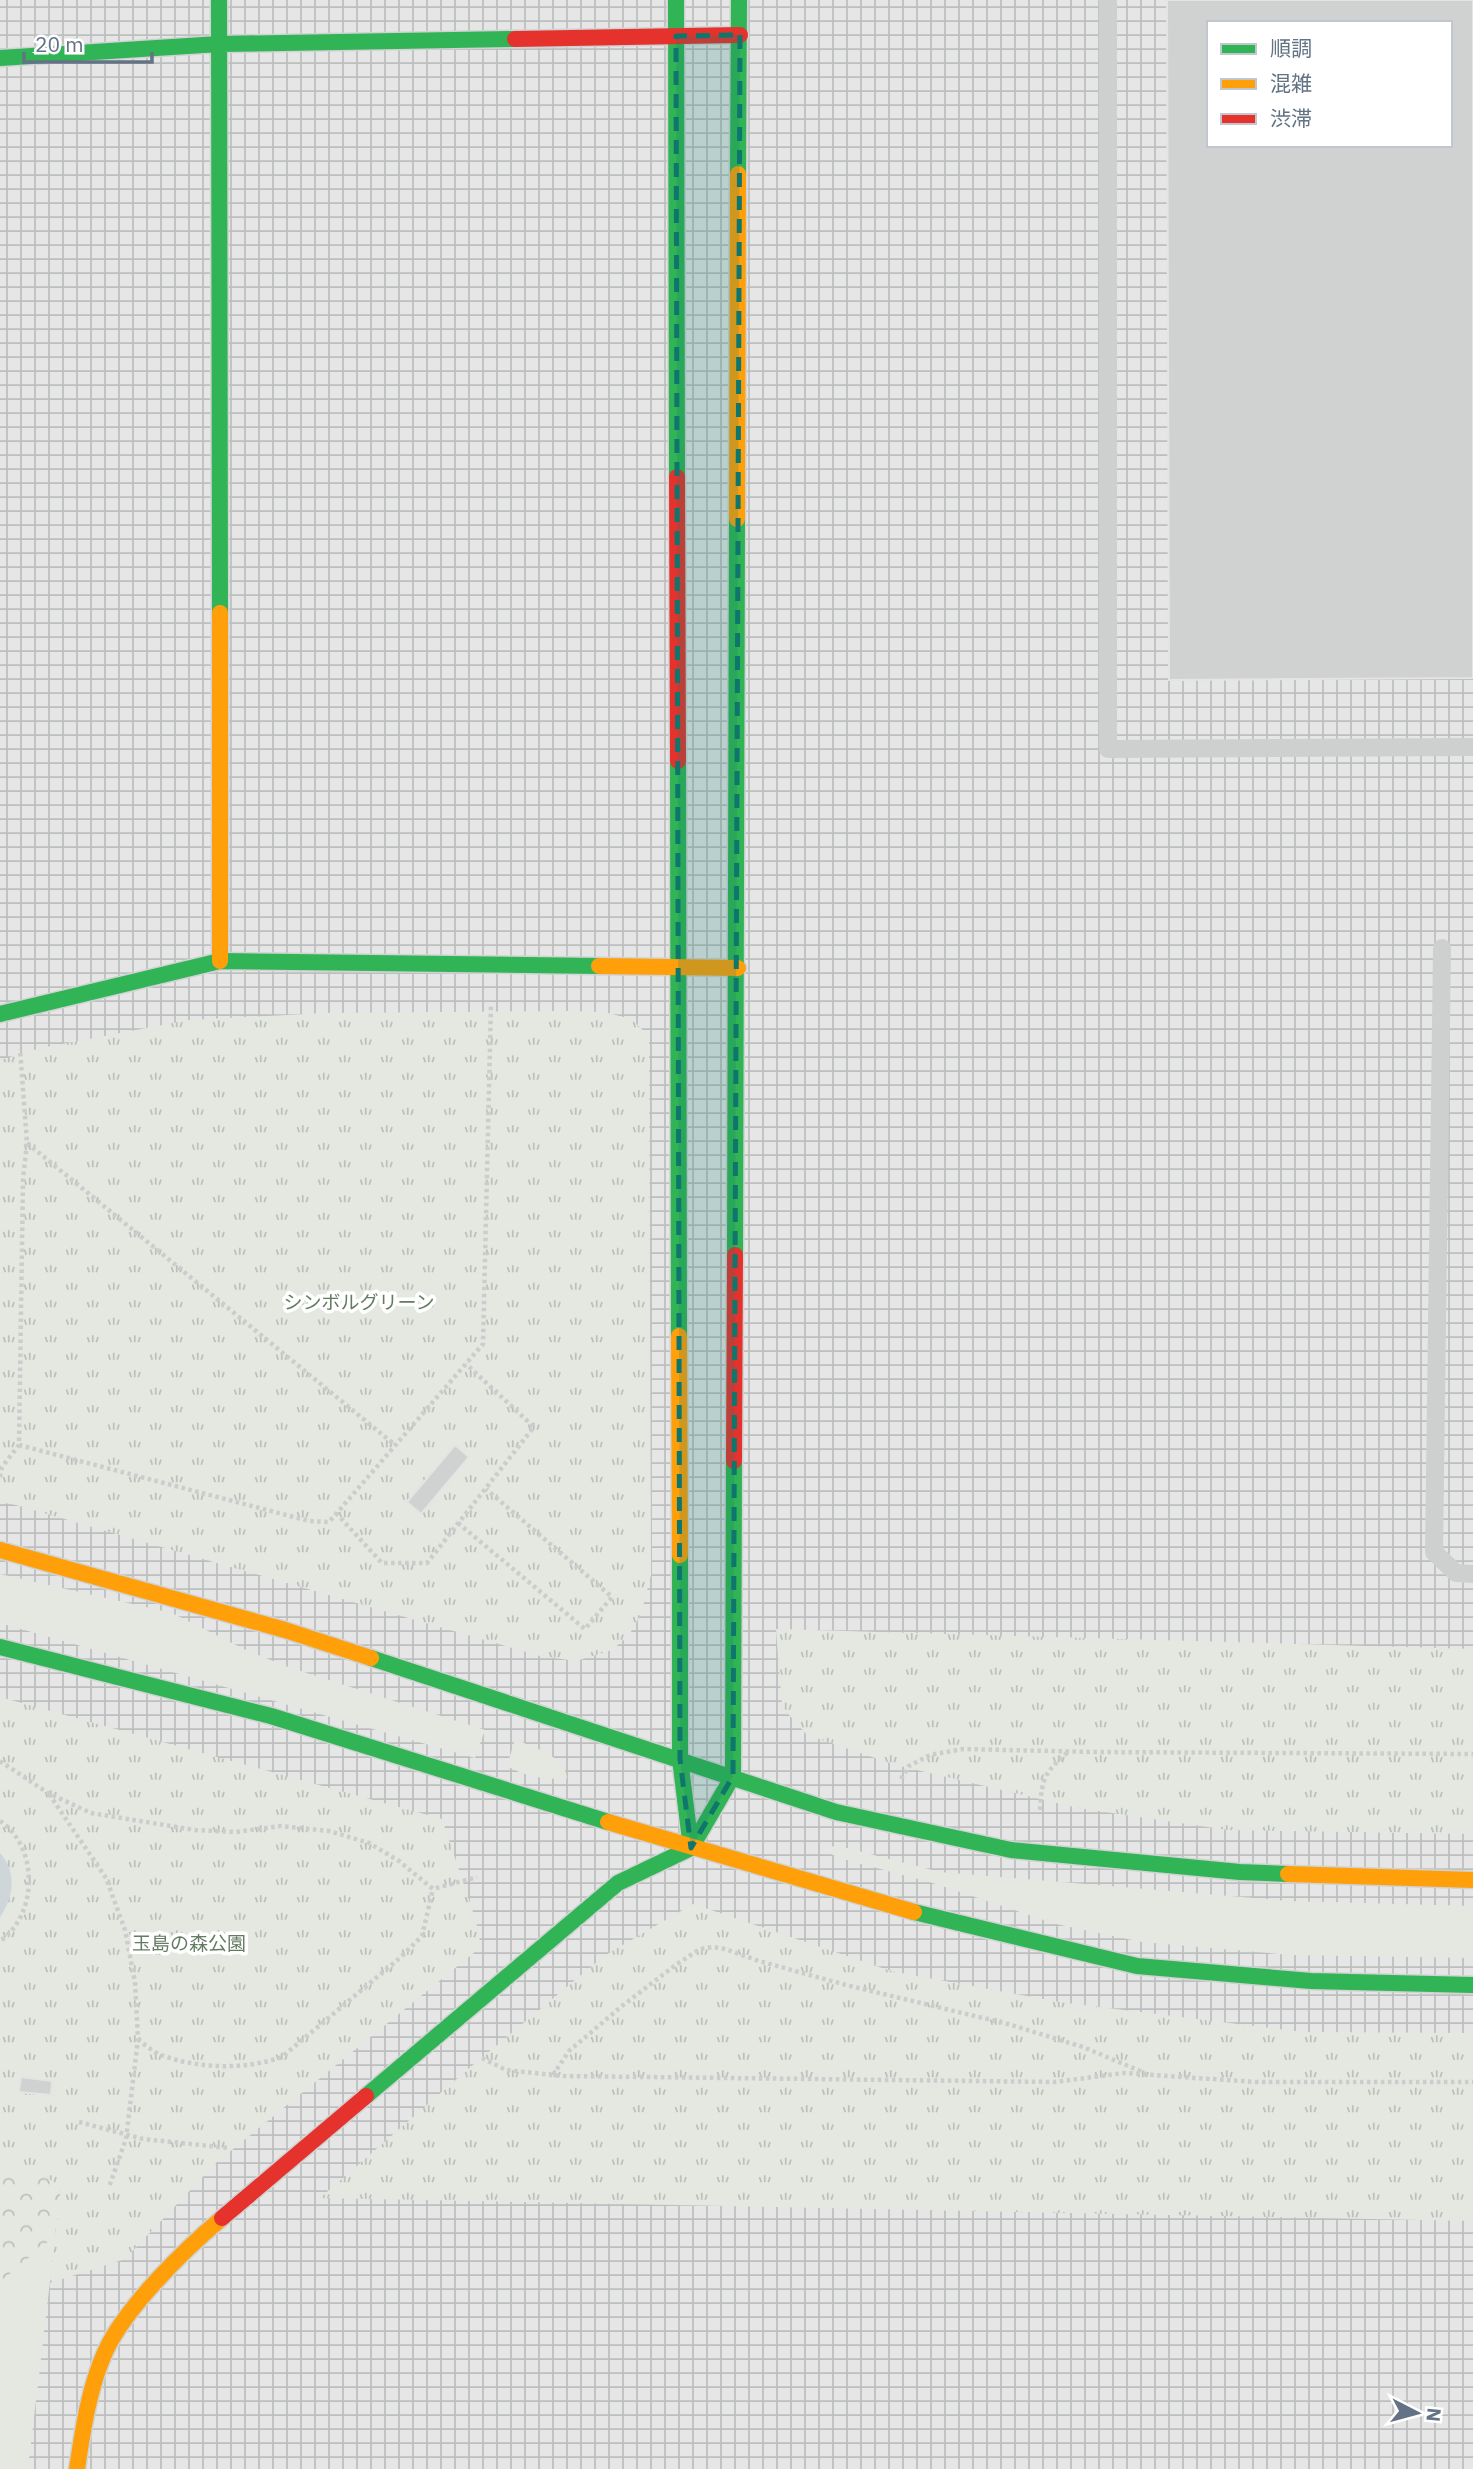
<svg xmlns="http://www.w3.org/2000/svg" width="1473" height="2469" font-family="'IBM Plex Sans','Noto Sans JP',sans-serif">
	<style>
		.industrial { fill: url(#industrial-grid); fill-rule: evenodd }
		.green { fill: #e4e8e1 }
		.forest { fill: url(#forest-crowns) }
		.park { fill: url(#park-tufts) }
		.water { fill: #ced6d9 }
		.building { fill: #d0d1d1; stroke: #e4e4e3; stroke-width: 2; fill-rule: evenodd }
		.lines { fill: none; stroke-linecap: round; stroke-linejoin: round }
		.fast-casing { stroke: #d0d2d3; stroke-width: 19 }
		.slow-casing { stroke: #d0d2d3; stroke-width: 19 }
		.jam-casing { stroke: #d0d2d3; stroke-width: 19 }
		.path { stroke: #cccccd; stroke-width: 4.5; stroke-dasharray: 3.5 3.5; stroke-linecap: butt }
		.lane { stroke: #ced0d0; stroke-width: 18 }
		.fast { stroke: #30b455; stroke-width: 16 }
		.slow { stroke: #ff9f0a; stroke-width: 16 }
		.jam { stroke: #e5322d; stroke-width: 16 }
		.marked { fill: #0f766e; fill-opacity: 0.2; stroke: #0f766e; stroke-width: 5; stroke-dasharray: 14 9; stroke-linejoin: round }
		.labels { text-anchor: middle; stroke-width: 7; stroke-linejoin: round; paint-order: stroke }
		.park-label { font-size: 19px; fill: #657c62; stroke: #fff }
	</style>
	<defs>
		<pattern id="industrial-grid" width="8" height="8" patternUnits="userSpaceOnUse" patternTransform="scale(1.75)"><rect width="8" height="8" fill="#e5e6e5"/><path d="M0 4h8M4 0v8" fill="none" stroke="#bdbfbf"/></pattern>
		<pattern id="forest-crowns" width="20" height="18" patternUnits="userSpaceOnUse" patternTransform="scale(1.75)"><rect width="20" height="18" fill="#e4e8e1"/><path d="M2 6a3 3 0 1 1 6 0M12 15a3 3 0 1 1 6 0" fill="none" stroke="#bcc0bc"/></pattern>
		<pattern id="park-tufts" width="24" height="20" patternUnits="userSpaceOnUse" patternTransform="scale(1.75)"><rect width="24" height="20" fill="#e4e8e1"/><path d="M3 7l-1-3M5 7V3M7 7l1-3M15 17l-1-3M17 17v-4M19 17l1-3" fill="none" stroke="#bcc0bc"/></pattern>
	</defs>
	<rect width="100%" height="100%" fill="#f5f5f3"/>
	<path class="industrial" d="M0,0h1473v2469h-1473zM1209,23h241v122h-241z"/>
	<path class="green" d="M0,1574l172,39 74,37 42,17 197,63 -10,28 -475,-135z
		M515,1739c18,9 50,16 52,39 -20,3 -43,-2 -60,-12z
		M835,1845l105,27 349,29 184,5v52l-182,-3 -149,-13 -86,-18 -123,-41 -94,-25 -8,-4 1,-7z
		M56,2230l-28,239h-28v-191z"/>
	<path class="forest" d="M6,2168l37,5 18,16 -6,47 -55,46v-112z"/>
	<path class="park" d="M568,1011l36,1 27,7 18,17 2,539 -10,39 -12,21 -17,15 -36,11 -36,-5 -524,-151 -16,-3v-442l41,-12 148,-28 137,-7z
		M776,1629l697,20v185l-245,-4 -150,-22 -182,-43 -89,-30 -25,-28z
		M0,1697l442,122 34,102 5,26 -265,216 -91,96 -75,24 11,-94 -18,-16 -37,-5 -6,2z
		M693,1904l198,67 168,31 243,30 171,1v188l-1153,-23 147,-128 137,-114z"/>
	<path class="water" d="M0,1853c17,19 14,44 0,64z"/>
	<path class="building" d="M1167,0h306v678l-304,2zM1209,23h241v122h-241z
		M455,1445l14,12 -48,57 -14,-12z
		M21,2077l31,4 -1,14 -32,-3z"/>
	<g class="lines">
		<defs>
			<path id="fast" d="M219,0l1,613
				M676,0l1,477
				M0,58l219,-14 296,-5
				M738,174l1,-174
				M678,761l1,575
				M0,1014l220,-53 379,5
				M735,1255l2,-736
				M680,1555v204l11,89
				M0,1647l271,69 337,106
				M371,1658l465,154 175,38 229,22 48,2
				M914,1912l223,54 174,15 162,4
				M366,2096l252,-213 73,-35 42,-72 1,-315"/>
			<path id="slow" d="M737,519l1,-345
				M220,613v348
				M599,966l139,2
				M679,1336l1,219
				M0,1550l285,80 86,28
				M608,1822l306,90
				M1288,1874l185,6
				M77,2469c6,-40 12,-82 29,-119 21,-44 78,-100 116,-132"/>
			<path id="jam" d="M515,39l225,-4
				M677,477l1,284
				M734,1461l1,-206
				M222,2218l144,-122"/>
		</defs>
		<use href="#fast" class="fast-casing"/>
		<use href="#slow" class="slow-casing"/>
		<use href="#jam" class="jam-casing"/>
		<path class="path" d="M27,1143l368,302
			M19,1445l290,76 20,1 154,-178 8,-340
			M0,1477l2,-10 17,-22 4,-266 4,-36 -7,-94
			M336,1513l46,50h45l107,-136 -68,-63
			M458,1523l127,106 27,-32 -126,-108
			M0,1761l48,32 43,20 104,17 41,2 45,-6 48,5 40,12 30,18 34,28 44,-12
			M901,1779l8,-13 21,-11 33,-6 131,3 379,2
			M49,1794l57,84 19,52 10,52 3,57 -12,100 -17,48
			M1040,1810c2,-32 4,-37 28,-58
			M0,1821c39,26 38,94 0,120
			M138,2039c7,6 15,13 23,16 38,14 84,15 121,2l119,-100 21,-21 11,-47
			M482,2058l24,12 56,6 493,6 69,-9 131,9h218
			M553,2075l16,-24 53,-45 55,-42 23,-15 13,-2 12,2 34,12 87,24 162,39 75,23 62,26
			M79,2122l64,17 86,9"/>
		<path class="lane" d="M1108,0v749l365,-2
			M1442,948l-8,604 22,21 17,1"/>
		<use href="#fast" class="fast"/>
		<use href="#slow" class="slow"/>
		<use href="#jam" class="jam"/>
	</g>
	<path class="marked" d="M740,35l-7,1741 -42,72 -11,-89 -4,-1723z"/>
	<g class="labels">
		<g class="park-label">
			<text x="359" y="1309">シンボルグリーン</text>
			<text x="189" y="1950">玉島の森公園</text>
		</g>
	</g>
	<rect x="1207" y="21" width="245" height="126" fill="#ffffff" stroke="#c1c7ce" stroke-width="2"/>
	<rect x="1221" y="44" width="35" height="10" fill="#30b455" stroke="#c1c7ce" stroke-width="2"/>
	<text x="1270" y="56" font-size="21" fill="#637385">順調</text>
	<rect x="1221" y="79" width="35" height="10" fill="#ff9f0a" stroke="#c1c7ce" stroke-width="2"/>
	<text x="1270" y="91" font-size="21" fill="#637385">混雑</text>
	<rect x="1221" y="114" width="35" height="10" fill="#e5322d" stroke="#c1c7ce" stroke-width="2"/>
	<text x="1270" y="126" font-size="21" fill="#637385">渋滞</text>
	<g transform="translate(1417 2413) rotate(96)" stroke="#ffffff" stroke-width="5" paint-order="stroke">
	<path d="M0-5L12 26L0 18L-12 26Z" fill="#637385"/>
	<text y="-10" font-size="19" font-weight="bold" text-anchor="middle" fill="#637385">N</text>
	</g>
	<path d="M24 52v10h128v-10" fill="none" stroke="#637385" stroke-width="3.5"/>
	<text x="35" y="52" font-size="21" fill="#637385" stroke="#ffffff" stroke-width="5" paint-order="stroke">20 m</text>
</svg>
